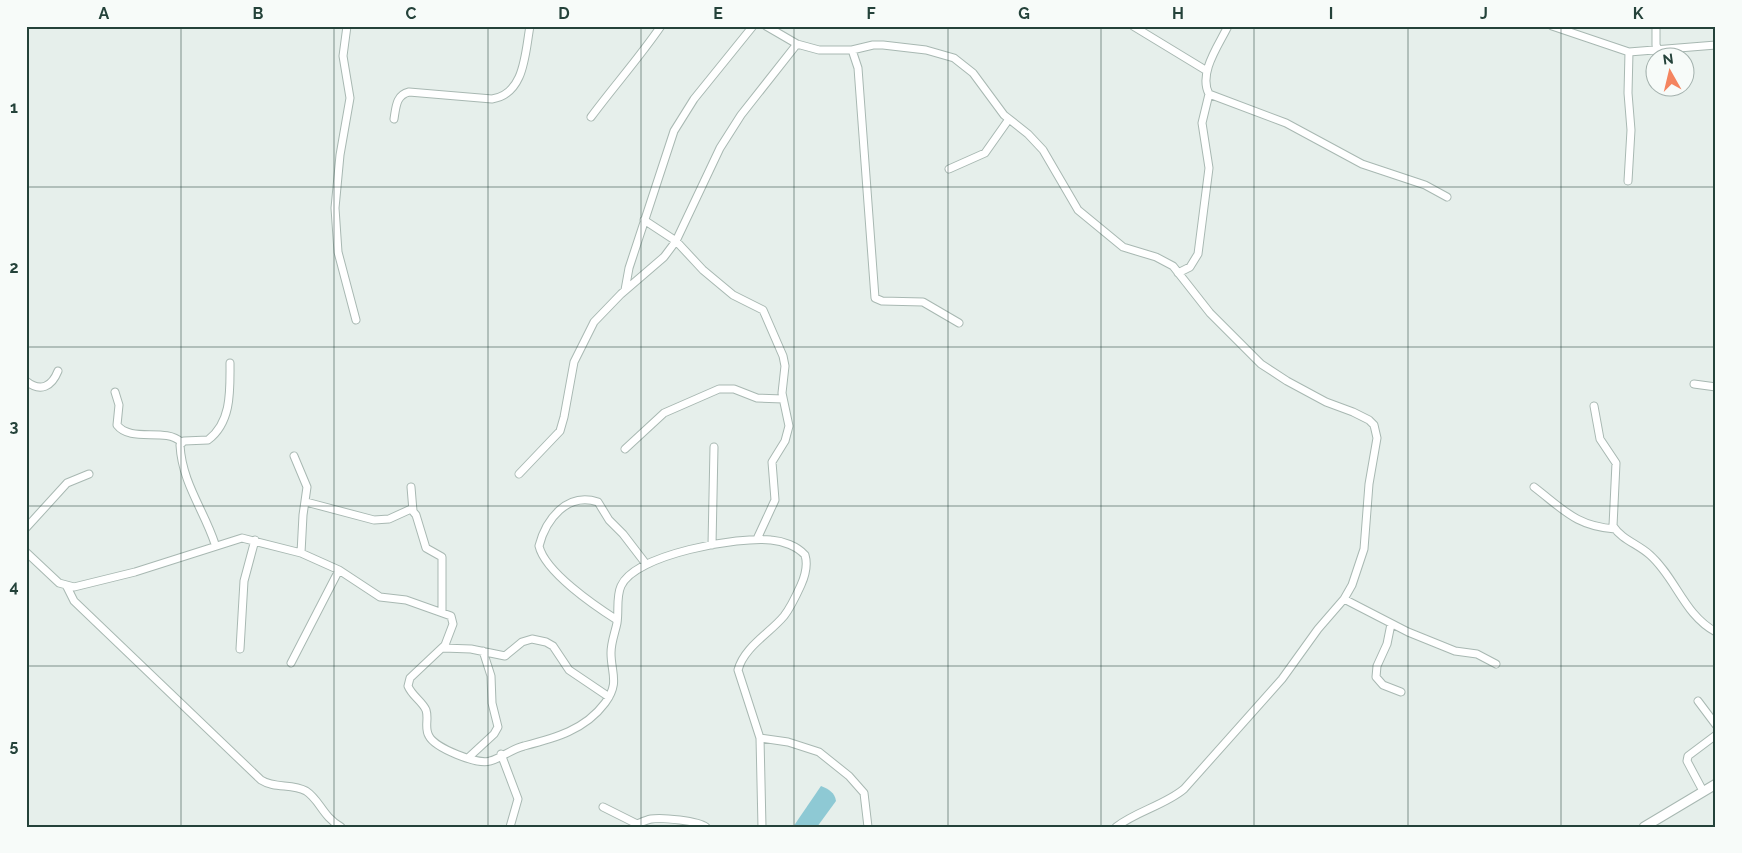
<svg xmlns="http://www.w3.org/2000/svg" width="1742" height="853" font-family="Raleway,sans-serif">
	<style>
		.water { fill: #8ec9d4 }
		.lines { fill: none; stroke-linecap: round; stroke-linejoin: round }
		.minor-casing { stroke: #a8b8b2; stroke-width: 9 }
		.tertiary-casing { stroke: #a8b8b2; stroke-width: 11 }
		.minor { stroke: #fff; stroke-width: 7 }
		.tertiary { stroke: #fff; stroke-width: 9 }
		.grid { fill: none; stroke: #24423a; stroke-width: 1; stroke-opacity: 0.55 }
		.neatline { fill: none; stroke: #24423a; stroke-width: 2 }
		.grid-label { font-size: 16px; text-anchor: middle; font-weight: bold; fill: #24423a }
	</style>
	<rect width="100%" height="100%" fill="#e6efeb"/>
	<path class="water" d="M821,786c8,3 14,7 15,15l-19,26h-24z"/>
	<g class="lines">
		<defs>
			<path id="minor" d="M347,26l-4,30 7,42 -10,57 -5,53 3,44 18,68
				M766,26l31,18 22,6h33l21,-5h10l43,5 28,8 19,15 31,42 24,19 15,16 35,60 45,37 33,10 17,9 37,47 51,51 26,17 39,21 27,10 16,8 5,5 3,13 -8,46 -5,65 -12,36 -8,14 -26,30 -36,50 -98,110c-19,16 -47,22 -68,38
				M1133,26l74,45
				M1228,26c-9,19 -30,47 -19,68l77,29 76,41 63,21 22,12
				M1552,26l77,26 87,-7
				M1656,26v19l3,6
				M852,50l6,18 17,230 7,3 41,1 36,21
				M591,117c23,-31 48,-59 70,-91
				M394,119c2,-12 2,-24 15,-27l83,7c33,-5 33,-46 38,-73
				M949,169l36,-16 24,-34
				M1628,181l3,-51 -3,-37 1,-41
				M644,220l32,21 27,29 30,25 30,15 20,46 2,10 -3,27 7,33 -4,15 -13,21 3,38 -18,39
				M1178,273l12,-6 8,-13 11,-86 -7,-45 7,-29
				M625,290l4,-22 45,-137 20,-32 59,-73
				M26,381c15,12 26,5 32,-10
				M1694,384l22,3
				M115,392l4,13 -2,20c14,18 48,2 64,17
				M1594,406l6,33 16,24 -3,63c9,14 25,18 37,29 26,23 34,60 66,77
				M625,449l39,-36 55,-24h15l23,9 26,1
				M294,456l13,31 -4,28 -2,38
				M519,474l41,-43 4,-14 10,-55 20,-40 27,-28 43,-37 12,-16 44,-93 21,-33 56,-71
				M411,487l2,24
				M1534,487c30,23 42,39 81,42
				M306,502l68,18 15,-1 22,-10 5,6 10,33 16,9v55
				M26,528l41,-45 22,-9
				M215,544c-11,-34 -33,-61 -35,-99l4,-4 24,-1c24,-18 22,-50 22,-77
				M712,545l2,-98
				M26,552l33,31 15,4 61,-15 107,-34 59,15 38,17 41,27 26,3 45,16 2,8 -8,21 -35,33 -2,8c4,10 14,15 18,24 3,9 -2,18 3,26 6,12 48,29 61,25 10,-2 21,-12 34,-15 31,-8 61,-16 81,-43 15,-20 6,-30 6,-50 0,-11 4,-20 6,-30 2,-12 -1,-26 4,-37 14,-32 119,-50 150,-46 12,1 26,6 34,15 3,10 0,21 -4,30 -5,11 -10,22 -17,31 -14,17 -40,31 -46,54l22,68 2,89
				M67,587l7,14 187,179c14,9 31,3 45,11 14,9 16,25 35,36
				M1344,599l64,33 47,19 22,3 19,10
				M617,620c-22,-14 -72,-48 -78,-74 7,-27 28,-54 59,-44l11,18 14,14 23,30
				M1391,624l-4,20 -10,22 -1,11 7,8 18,7
				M443,648l28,1 34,7 17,-14 10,-3 14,3 7,4 16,24 40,27
				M240,649l4,-68 11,-41
				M291,663l48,-93
				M1698,701l18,24
				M760,738l28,4 31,10 30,24 15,17 4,34
				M501,754l17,45 -8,28
				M468,758l26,-24 4,-7 -6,-24 -1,-27 -8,-25
				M1703,791l-16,-30 1,-5 28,-21
				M603,807l34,17c5,-2 9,-4 14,-5 11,-2 47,2 55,8"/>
			<path id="tertiary" d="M1644,827l72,-43"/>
		</defs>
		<use href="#minor" class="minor-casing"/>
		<use href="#tertiary" class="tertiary-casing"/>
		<use href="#minor" class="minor"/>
		<use href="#tertiary" class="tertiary"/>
	</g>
	<path class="grid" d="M181,26v801M334,26v801M488,26v801M641,26v801M794,26v801M948,26v801M1101,26v801M1254,26v801M1408,26v801M1561,26v801M26,187h1690M26,347h1690M26,506h1690M26,666h1690"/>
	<rect width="1742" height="853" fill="none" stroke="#f7fbf9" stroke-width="55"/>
	<g transform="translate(1670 72) rotate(352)"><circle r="24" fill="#f7fbf9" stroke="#a3b1ad"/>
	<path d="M0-4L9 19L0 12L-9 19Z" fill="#f4845f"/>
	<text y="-8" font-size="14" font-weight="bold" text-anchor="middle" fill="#24423a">N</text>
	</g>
	<rect x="28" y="28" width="1686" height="798" class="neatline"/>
	<g class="grid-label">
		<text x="104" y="19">A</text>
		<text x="258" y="19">B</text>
		<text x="411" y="19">C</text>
		<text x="564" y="19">D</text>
		<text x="718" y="19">E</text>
		<text x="871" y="19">F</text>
		<text x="1024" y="19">G</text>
		<text x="1178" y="19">H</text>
		<text x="1331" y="19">I</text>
		<text x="1484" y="19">J</text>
		<text x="1638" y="19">K</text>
		<text x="14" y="113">1</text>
		<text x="14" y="273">2</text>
		<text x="14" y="432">3</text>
		<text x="14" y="592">4</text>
		<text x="14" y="751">5</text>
	</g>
</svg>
